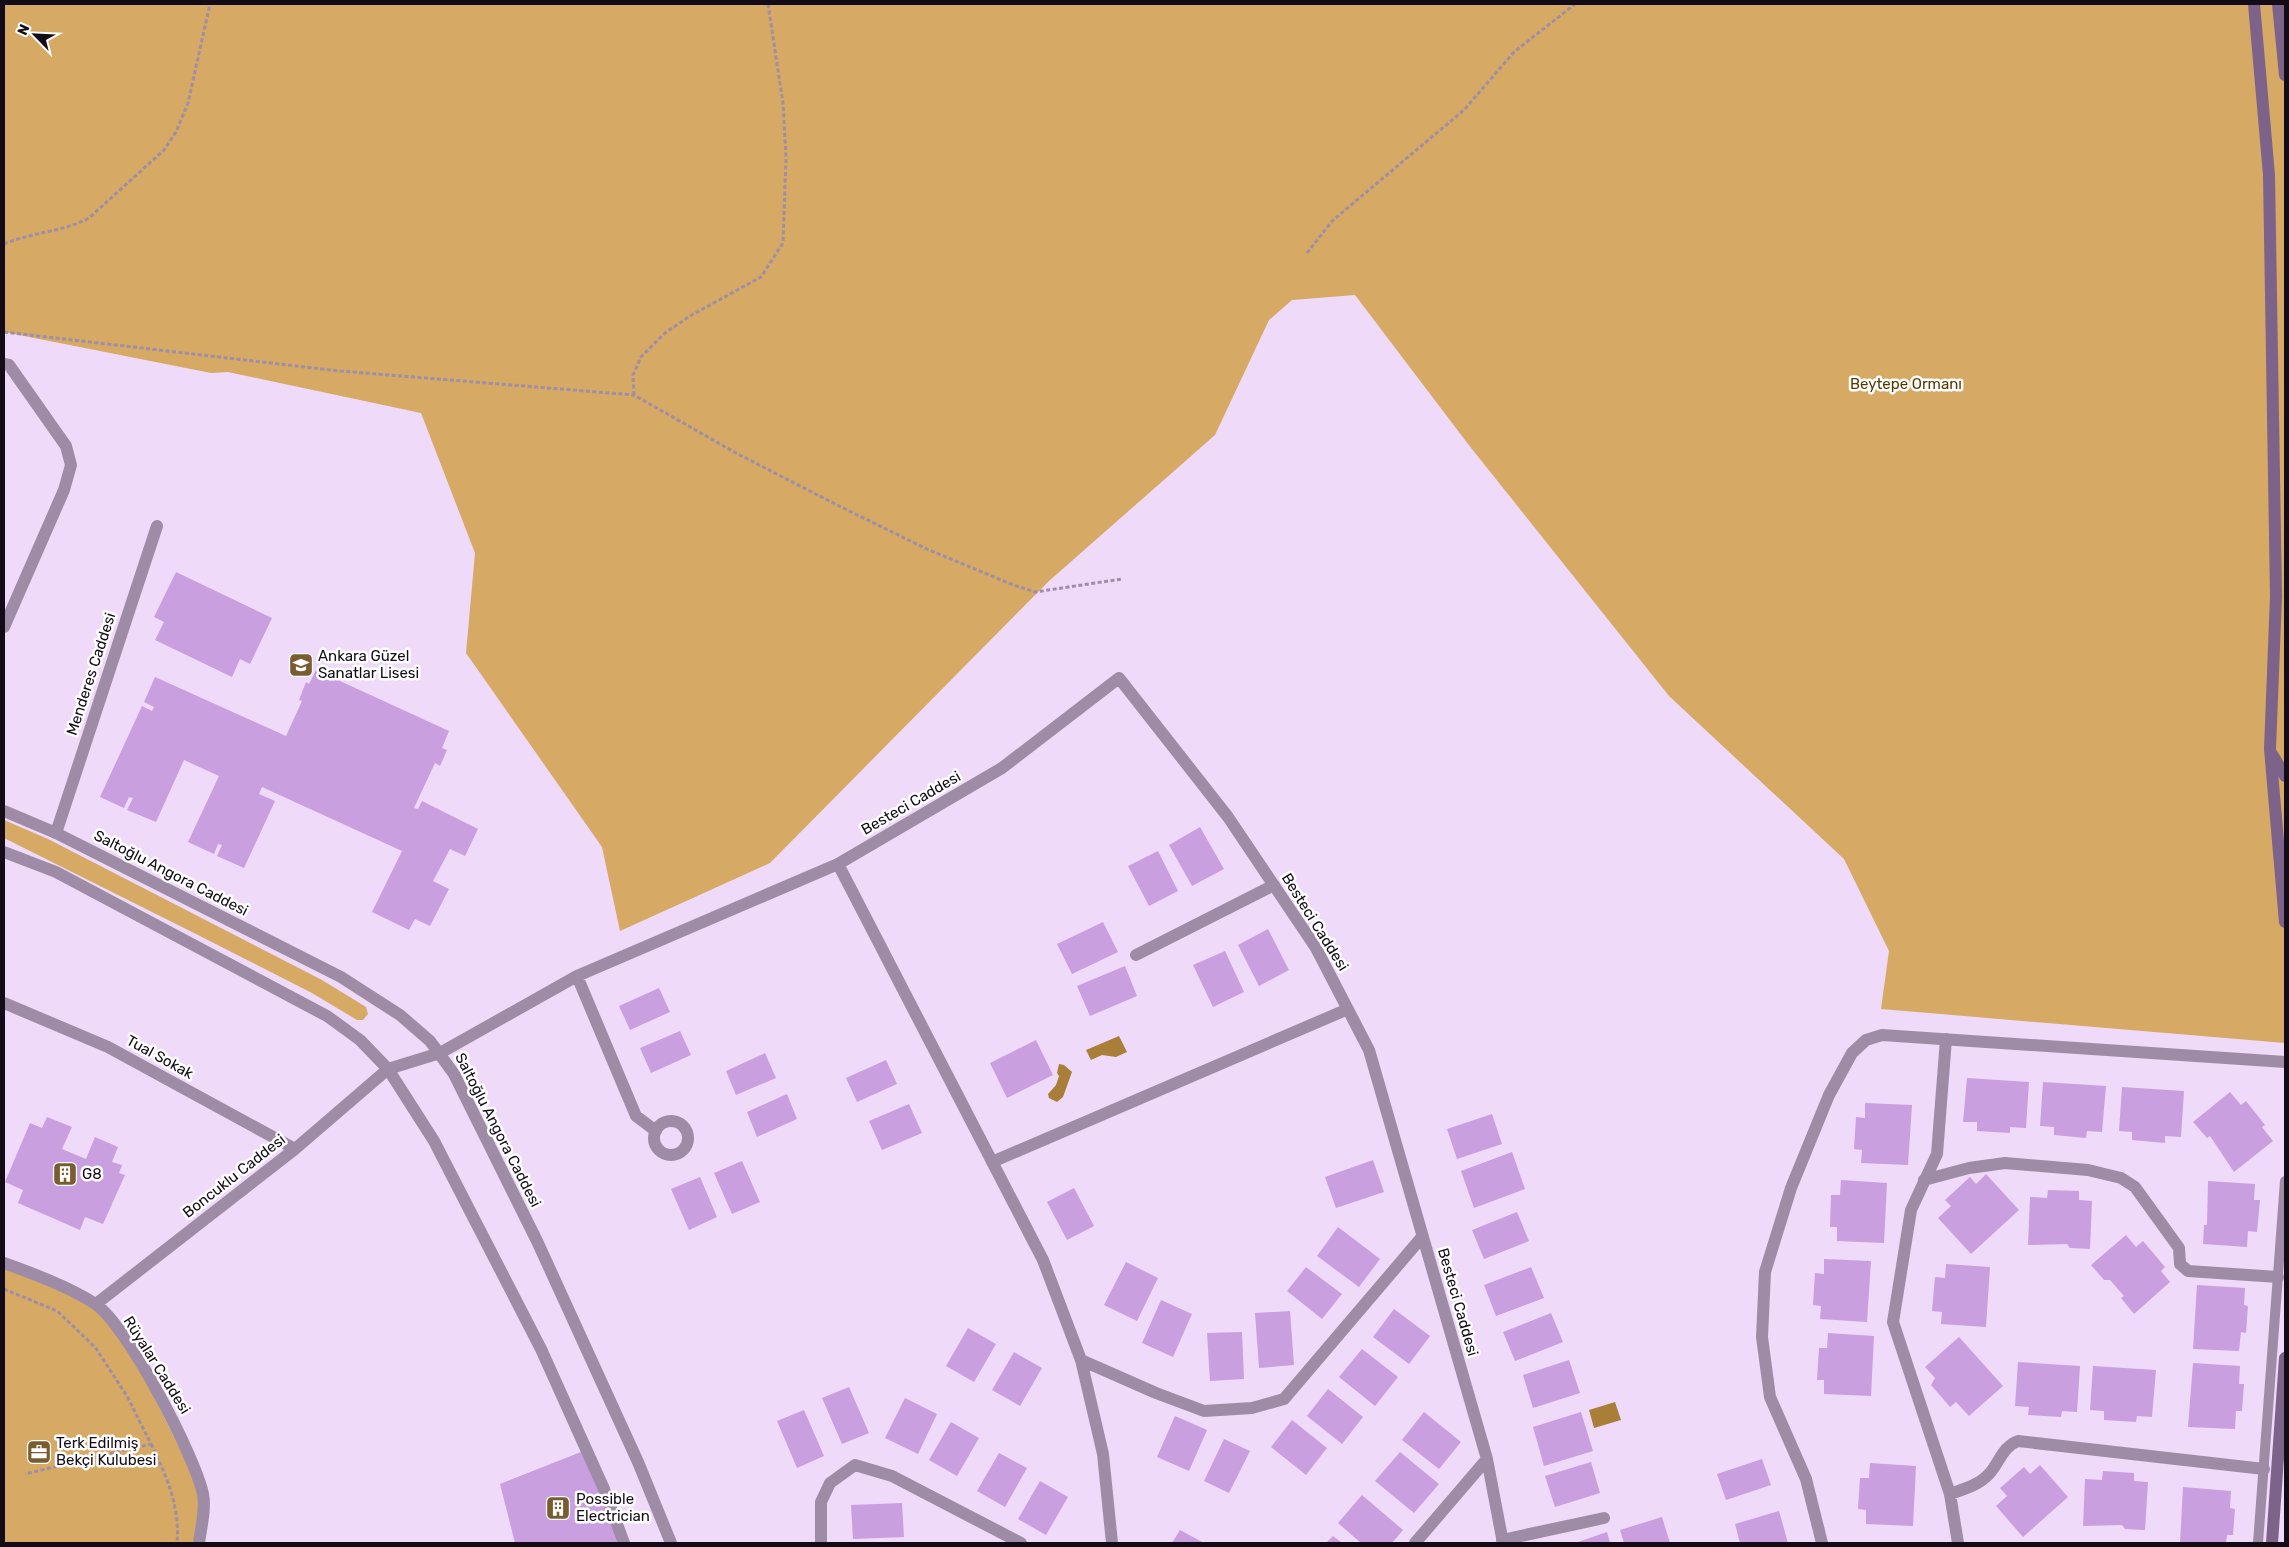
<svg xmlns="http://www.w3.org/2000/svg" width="2289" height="1547" font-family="Rubik,sans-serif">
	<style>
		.green { fill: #d6a965 }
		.water { fill: #a97e39 }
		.building { fill: #ca9fdf }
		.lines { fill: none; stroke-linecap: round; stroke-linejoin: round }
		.path { stroke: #9e8ea6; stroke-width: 3; stroke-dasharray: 4 2.5; stroke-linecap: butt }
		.service { stroke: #9e8ca7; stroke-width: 10 }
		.minor { stroke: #9e8ca7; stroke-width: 12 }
		.tertiary { stroke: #9e8ca7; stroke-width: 12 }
		.secondary { stroke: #7d628a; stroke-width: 12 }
		.labels { text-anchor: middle; stroke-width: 5; stroke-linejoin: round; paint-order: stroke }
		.park-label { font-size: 15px; fill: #563800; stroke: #fff }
		.poi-label { font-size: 15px; fill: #130c16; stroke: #fff; text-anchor: start }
		.street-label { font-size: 15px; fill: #130c16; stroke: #fff }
	</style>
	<rect width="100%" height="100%" fill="#efdaf9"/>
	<path class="green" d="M4,4h2281v1039l-404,-34 8,-58 -45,-92 -175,-163 -201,-252 -113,-149 -63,5 -23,20 -54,115 -166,146 -279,282 -150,68 -18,-84 -136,-194 9,-100 -54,-140 -193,-41 -17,1 -207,-41z
		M4,820l44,19 274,141 44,27 2,7 -5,6h-6l-45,-27 -118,-60 -190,-95z
		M4,1263l92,41 27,31 80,160 -4,48h-195z"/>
	<path class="water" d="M1119,1036l8,16 -11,5 -14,-2 -11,5 -5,-10z
		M1059,1064l5,1 8,7 -9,25 -6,5 -8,-4 -1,-4 8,-9 3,-9 -2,-3z
		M1615,1402l6,18 -27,8 -5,-18z"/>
	<path class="building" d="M176,572l96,46 -22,46 -10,-5 -8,18 -77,-37 9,-18 -10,-5z
		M316,670l133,61 -7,17 5,2 -7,16 -5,-3 -21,45 4,1 4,-8 56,28 -13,27 -15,-7 -17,32 16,8 -19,37 -15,-7 -6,11 -37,-18 30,-61 -140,-64 -3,7 16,7 -31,67 -27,-12 5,-11 -4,-1 -4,10 -26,-12 31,-66 -35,-16 -28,62 -29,-12 6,-12 -4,-1 -5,11 -24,-11 42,-91 10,5 2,-4 -10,-5 11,-25 131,59 16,-35 -3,-1 7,-18 3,2z
		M1200,827l24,42 -32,17 -23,-41z
		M1158,851l20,40 -29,15 -21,-40z
		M1103,922l15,30 -46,22 -15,-30z
		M1268,929l21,41 -30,16 -21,-41z
		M1225,951l19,41 -31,15 -20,-42z
		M1125,966l12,30 -47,20 -13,-30z
		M659,988l11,24 -40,18 -11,-24z
		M680,1031l11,24 -40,18 -11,-25z
		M1036,1040l17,35 -46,23 -17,-35z
		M765,1053l11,25 -40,17 -10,-24z
		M886,1060l11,24 -40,18 -11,-24z
		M1967,1078l62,4 -3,46 -16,-1v6l-33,-2v-9h-14z
		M2043,1082l63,4 -4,46 -15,-1 -1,7 -32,-3v-8l-14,-1z
		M2122,1087l62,4 -3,46 -16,-1v7l-33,-3v-8l-13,-1z
		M2230,1092l11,13 5,-4 19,24 -3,2 11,14 -39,31 -24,-36 -3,2 -14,-16z
		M787,1094l10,25 -40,18 -10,-25z
		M1865,1103l47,2 -4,60 -47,-2 1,-13 -8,-1 2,-32 9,1z
		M909,1104l13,29 -40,17 -13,-29z
		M1492,1114l10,30 -45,15 -10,-30z
		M47,1117l25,10 -10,22 24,10 9,-22 23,10 -6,15 10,3 -3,8 6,2 -22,49 -18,-7 -5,13 -62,-27 5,-13 -18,-8 25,-59 12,5z
		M1512,1152l13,37 -51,19 -13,-37z
		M1373,1160l11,32 -48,16 -11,-31z
		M742,1161l18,41 -28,12 -18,-41z
		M1986,1174l33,36 -48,44 -33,-36 13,-12 -6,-6 25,-23 6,7z
		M700,1177l17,40 -28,13 -18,-41z
		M1841,1180l46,3 -3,60 -47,-2v-14h-7l1,-32h9z
		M2208,1181l47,3 -1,16h6l-3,32 -9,-1 -1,16 -44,-3 1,-19h3z
		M1074,1188l20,38 -27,14 -20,-38z
		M2048,1190l31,1v9l13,1 -2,48 -20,-1 -3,-4 -39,1 2,-48 17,1z
		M1517,1212l12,29 -45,18 -12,-29z
		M1338,1227l42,32 -21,28 -42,-31z
		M2126,1235l10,12 7,-6 22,26 -4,4 9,11 -36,32 -13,-16 3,-2 -14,-16h-6l-13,-15z
		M1824,1259l47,2 -4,61 -47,-3 1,-13 -8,-1 2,-32 9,1z
		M1126,1262l32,16 -21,43 -33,-16z
		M1946,1264l44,3 -4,60 -45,-3 1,-12 -10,-1 3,-34 10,1z
		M1306,1267l36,27 -20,25 -35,-28z
		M1531,1267l13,31 -48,18 -12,-31z
		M2197,1285l48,3 -1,17 4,1 -2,27 -5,-1 -2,19 -46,-2z
		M1161,1300l31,14 -19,43 -31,-14z
		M1394,1309l36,27 -21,28 -36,-27z
		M1290,1311l4,54 -35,3 -4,-55z
		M1551,1313l12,29 -48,19 -12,-29z
		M968,1328l28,16 -22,38 -28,-16z
		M1242,1332l2,47 -34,2 -3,-48z
		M1828,1333l46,3 -3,60 -47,-2v-14h-7l2,-32h8z
		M1959,1337l44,49 -34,30 -13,-14 -6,5 -19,-22 4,-7 -10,-11z
		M1362,1349l36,28 -23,29 -36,-29z
		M1014,1352l28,16 -22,38 -28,-16z
		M1569,1360l11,33 -47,15 -10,-33z
		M2018,1362l62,4 -3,46 -15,-1 -1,6 -33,-2 1,-8 -14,-1z
		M2193,1363l47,3 -1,18h5l-2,27h-6l-1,18 -47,-2z
		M2093,1366l63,4 -4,47 -15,-1 -1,6 -32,-2v-9l-14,-1z
		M849,1387l20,46 -27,11 -20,-46z
		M1328,1389l35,28 -21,27 -35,-28z
		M905,1398l32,16 -19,40 -33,-16z
		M804,1410l20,46 -27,12 -20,-47z
		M1424,1412l37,30 -22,27 -37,-29z
		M1581,1412l12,39 -49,15 -11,-39z
		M1175,1416l32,14 -18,41 -32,-14z
		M1292,1420l35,28 -21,27 -35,-28z
		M951,1422l28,16 -22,38 -28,-16z
		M1224,1439l26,12 -21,42 -25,-12z
		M48,1446l1,9 -20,3v-8z
		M586,1450l38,93h-109l-15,-59z
		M1400,1452l39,32 -25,29 -39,-32z
		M999,1453l28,15 -22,39 -28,-16z
		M1762,1459l9,26 -45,15 -9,-26z
		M1591,1462l9,31 -45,14 -10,-31z
		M1870,1463l46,3 -3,60 -47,-2v-14l-8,-1 2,-31h9z
		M2040,1465l28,32 -45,40 -27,-31 11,-10 -7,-8 24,-21 6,7z
		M2103,1471l31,2v8l14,1 -3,48 -20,-1 -3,-4 -39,1 2,-47 17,1z
		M1040,1481l28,16 -22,38 -28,-16z
		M2183,1487l48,4 -1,17 5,1 -2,26h-6l-1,8h-46z
		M1362,1495l41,35 -11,13h-31l-23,-20z
		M902,1503l2,34 -51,2 -2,-34z
		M1779,1511l9,32h-48l-5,-19z
		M1662,1517l8,26h-46l-4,-13z
		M1180,1530l24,13h-32z
		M1607,1532l3,11h-35z
		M1333,1536l9,7h-16z"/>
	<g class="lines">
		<path class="path" d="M4,244c28,-12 59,-12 85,-26l75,-68 12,-18 12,-29 22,-99
			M1307,253l25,-32 132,-111 50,-58 61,-48
			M4,332l336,39 294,24 102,58 103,53 90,44 82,34 24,8 87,-13
			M634,395l-1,-20 8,-18 24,-24 25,-17 71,-39 22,-34 3,-85 -3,-55 -15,-99
			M4,1289l53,22 38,36 32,49 24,48 -126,30
			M151,1444c16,33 29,62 26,99"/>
		<path class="service" d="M2258,1543l27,-362"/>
		<path class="minor" d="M4,364l5,1 57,81 5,19 -7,25 -60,137
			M56,833l101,-307
			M838,864l164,-96 117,-90 109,139 88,131 53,102 118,409 16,84
			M1136,955l138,-70
			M577,976l59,140 20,15
			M4,1003l104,44 187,102
			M1946,1039l-9,115 -26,56 -18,112 57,172 8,49
			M440,1053l137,-77 261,-112 205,396 38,100 22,94 9,89
			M654 1138a17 17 0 1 1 34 0a17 17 0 1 1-34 0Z
			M992,1162l356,-153
			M1924,1180l45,-12 36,-5 83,7 33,8 14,9 44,61 1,16 8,7 90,6
			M4,1263c30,11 63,23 90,40 32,20 101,153 109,191 3,14 -2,34 -4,49
			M96,1304l199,-155 93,-80
			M1081,1360l75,33 48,18 48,-3 32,-9 138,-162
			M1950,1494c14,-5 29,-9 39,-20 11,-12 13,-27 29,-33l246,28
			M1502,1540l102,-22
			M821,1543v-41l9,-19 25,-18 37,11 129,67
			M1415,1543l72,-84
			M1822,1543l-16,-64 -36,-82 -8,-60 3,-65 26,-84 38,-93 23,-42 14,-13 16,-5 403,27"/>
		<path class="tertiary" d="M4,811l52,22 285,144 59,38 30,26 24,33 83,167 101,221 33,81
			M4,852l52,20 271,144 33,24 28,29 46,72 107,208 63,140 20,54
			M388,1069l52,-16"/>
		<path class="secondary" d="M2254,4l15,171 7,421 -6,153 15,173
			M2278,4l7,71
			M2272,754l13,22
			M2272,1543l13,-185"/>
	</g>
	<defs>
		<symbol id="school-square" viewBox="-11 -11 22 22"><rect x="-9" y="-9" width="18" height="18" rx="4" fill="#795c30" stroke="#fff"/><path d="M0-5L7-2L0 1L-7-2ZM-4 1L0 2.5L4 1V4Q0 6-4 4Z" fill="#fff"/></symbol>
		<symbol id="building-square" viewBox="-11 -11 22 22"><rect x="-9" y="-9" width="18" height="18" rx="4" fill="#795c30" stroke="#fff"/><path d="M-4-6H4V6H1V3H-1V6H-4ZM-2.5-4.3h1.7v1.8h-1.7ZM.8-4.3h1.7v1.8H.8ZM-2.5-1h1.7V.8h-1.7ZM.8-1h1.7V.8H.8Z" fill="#fff"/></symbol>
		<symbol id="office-square" viewBox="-11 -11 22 22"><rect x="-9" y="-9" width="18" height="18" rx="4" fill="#795c30" stroke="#fff"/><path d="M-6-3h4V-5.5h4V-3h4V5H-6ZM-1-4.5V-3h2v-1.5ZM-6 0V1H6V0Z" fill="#fff"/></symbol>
	</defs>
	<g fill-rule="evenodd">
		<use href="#school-square" x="287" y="651" width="28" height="28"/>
		<use href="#building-square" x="51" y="1160" width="28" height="28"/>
		<use href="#office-square" x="25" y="1438" width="28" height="28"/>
		<use href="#building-square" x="544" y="1494" width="28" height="28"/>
	</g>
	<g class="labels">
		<g class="park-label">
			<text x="1906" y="389">Beytepe Ormanı</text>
		</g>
		<g class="poi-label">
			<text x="318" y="661">Ankara Güzel<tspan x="318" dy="17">Sanatlar Lisesi</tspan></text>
			<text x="82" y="1179">G8</text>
			<text x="56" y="1448">Terk Edilmiş<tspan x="56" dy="17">Bekçi Kulubesi</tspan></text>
			<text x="576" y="1504">Possible<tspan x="576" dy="17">Electrician</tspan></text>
		</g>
		<g class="street-label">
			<text transform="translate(91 674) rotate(-72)" y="5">Menderes Caddesi</text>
			<text transform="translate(911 803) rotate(-30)" y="5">Besteci Caddesi</text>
			<text transform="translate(171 873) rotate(27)" y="5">Saltoğlu Angora Caddesi</text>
			<text transform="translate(1315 922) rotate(58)" y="5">Besteci Caddesi</text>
			<text transform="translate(160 1057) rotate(29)" y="5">Tual Sokak</text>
			<text transform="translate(498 1130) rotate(63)" y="5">Saltoğlu Angora Caddesi</text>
			<text transform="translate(234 1176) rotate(-38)" y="5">Boncuklu Caddesi</text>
			<text transform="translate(1458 1302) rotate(74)" y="5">Besteci Caddesi</text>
			<text transform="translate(157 1365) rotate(58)" y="5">Rüyalar Caddesi</text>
		</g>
	</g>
	<rect width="2289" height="1547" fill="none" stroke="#130c16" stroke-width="10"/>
	<g transform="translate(35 35) rotate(294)" stroke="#ffffff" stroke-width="4" paint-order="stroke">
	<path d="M0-4L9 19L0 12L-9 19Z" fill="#130c16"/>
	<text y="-8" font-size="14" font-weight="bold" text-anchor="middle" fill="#130c16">N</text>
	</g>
</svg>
